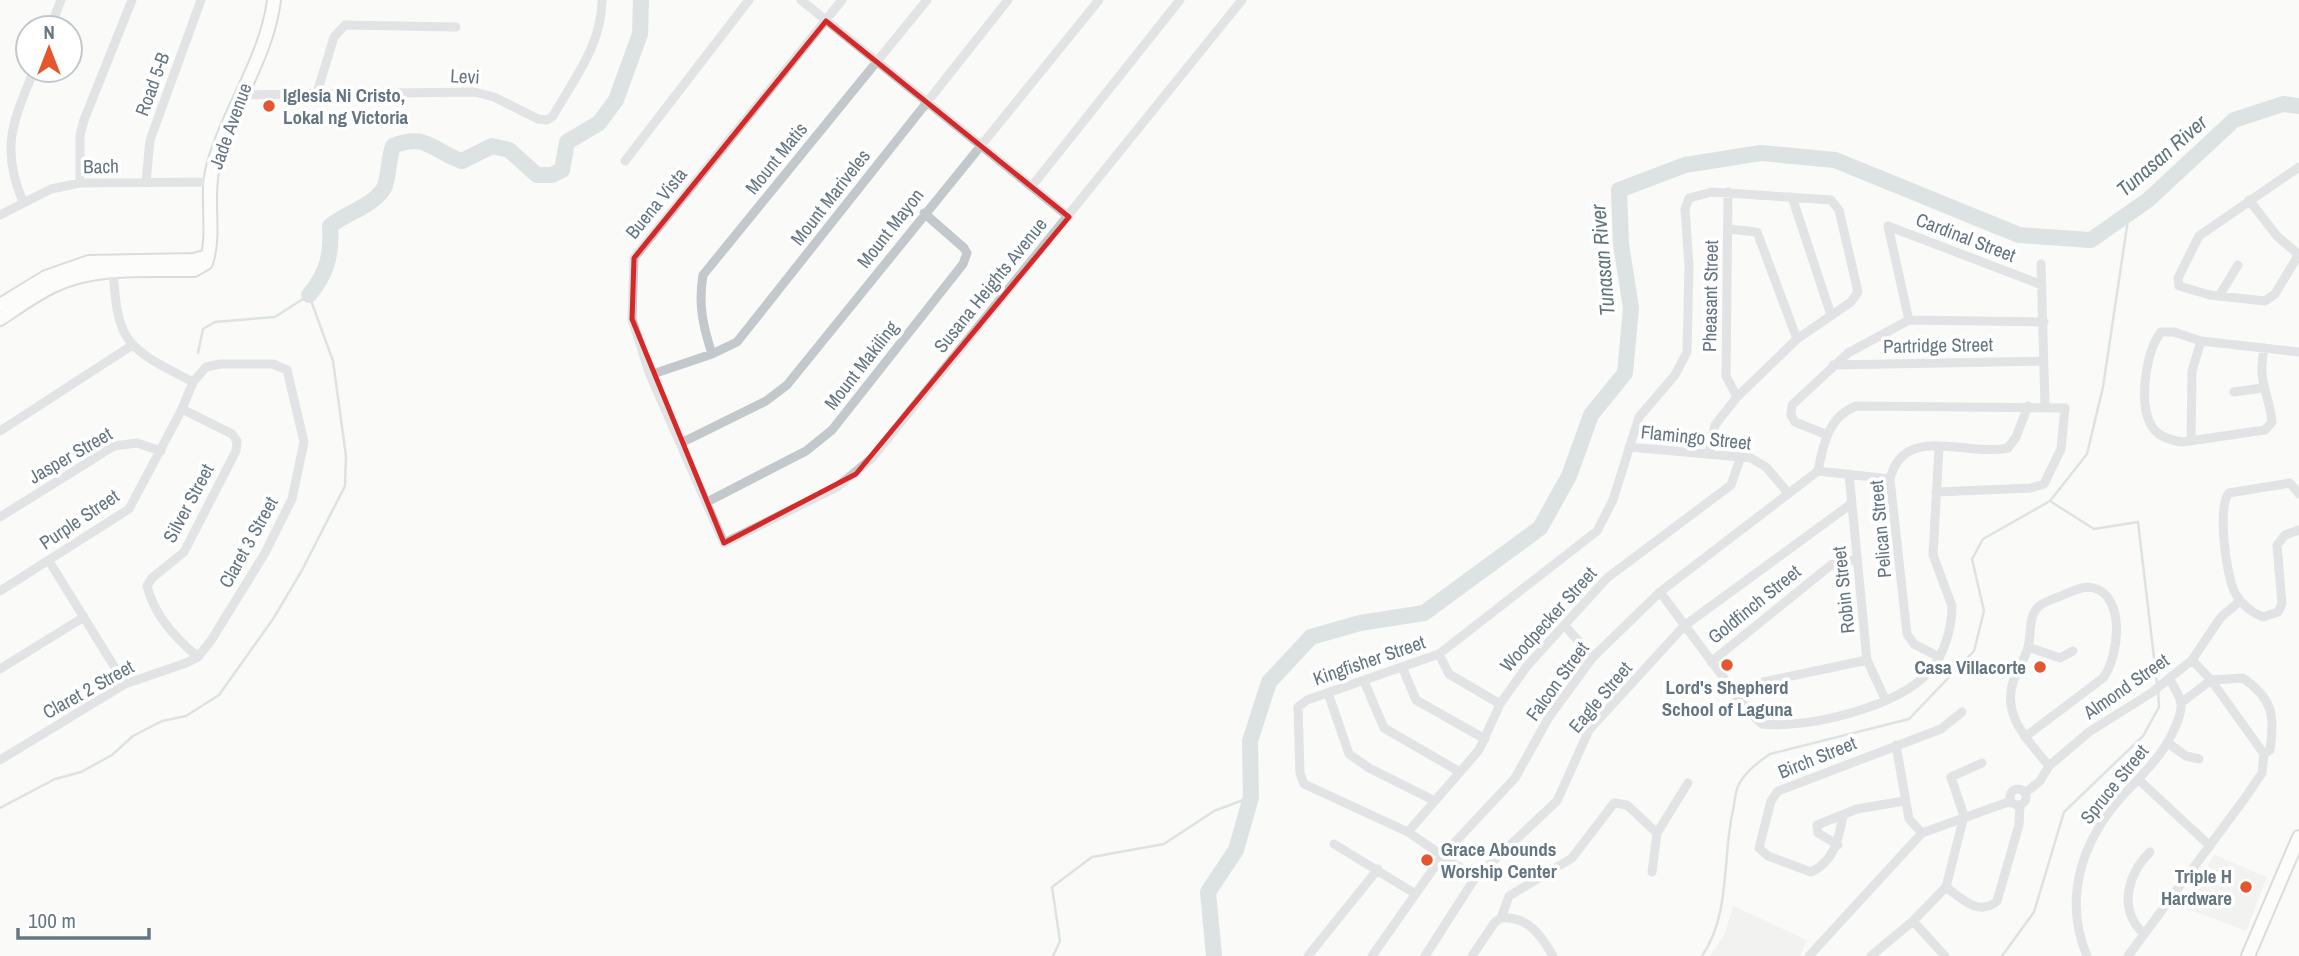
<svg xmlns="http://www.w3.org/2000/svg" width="2299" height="956" font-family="'Archivo Narrow',sans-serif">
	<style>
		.built { fill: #e8e9e9 }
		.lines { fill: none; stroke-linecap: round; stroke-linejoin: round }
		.stream { stroke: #bbc7cb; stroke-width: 2.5 }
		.river { stroke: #bbc7cb; stroke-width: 16 }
		.secondary-casing { stroke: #b3babf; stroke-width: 16 }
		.street { stroke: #c3c8cc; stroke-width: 9 }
		.secondary { stroke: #fff; stroke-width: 12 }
		.marked { fill: none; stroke: #d62828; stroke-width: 5; stroke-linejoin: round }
		.poi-dot { fill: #e4572e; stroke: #fff; stroke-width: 2.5 }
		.labels { text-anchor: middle; stroke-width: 7; stroke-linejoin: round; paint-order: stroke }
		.street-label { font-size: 19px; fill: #657683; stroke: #fff }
		.poi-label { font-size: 19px; font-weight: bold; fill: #657683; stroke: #fff; text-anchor: start }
		.water-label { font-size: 21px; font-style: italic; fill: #60757c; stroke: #fff }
	</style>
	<rect width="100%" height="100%" fill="#fafaf8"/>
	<path class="built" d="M2214,855l53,22 -21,54 -63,-24z
		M1733,906l74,34 -7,16h-90l15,-22z"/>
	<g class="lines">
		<path class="stream" d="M2050,501l44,28 44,-7 19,161
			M0,808l55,-29 26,-7 31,-17 21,-19 29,-15 24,-5 33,-21 54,-76 28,-47 44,-86 1,-30 -13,-95 -24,-66 -34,22 -60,5 -12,7 -5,24
			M1053,956l7,-15 -8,-54 40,-30 72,-13 50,-33 37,-14
			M1702,956c29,-42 20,-98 31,-146 2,-8 2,-19 6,-26 7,-13 19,-22 31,-30l139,-35 65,-68 10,-40 -12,-52 11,-20 67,-38 37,-47 16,-67 26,-174
			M2002,956l32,-44 30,-100 79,-76 16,-29 -1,-17"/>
		<path class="river" d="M309,295c18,-21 23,-41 21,-69 14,-12 45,-21 54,-38 5,-10 4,-29 9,-42 34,-14 40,6 69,15l30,-15 17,4 28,25h15l10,-5 5,-28 32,-19 17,-23 24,-66 1,-34
			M1214,956l-6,-64 28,-42 15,-53 -1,-56 19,-59 42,-45 49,-14 64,-10 116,-85 29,-52 22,-61 34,-42 6,-65 -10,-64 -2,-54 66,-25 76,-12 74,7 184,75 72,5 57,-40 86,-80 49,-16 16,2"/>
		<defs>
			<path id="secondary" d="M0,305l46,-28 43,-15 105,-2 14,-4
				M0,319c17,-11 33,-23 51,-32 43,-22 96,-16 143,-17l12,-7c10,-30 -1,-65 7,-96 15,-57 54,-109 61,-167
				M2248,956l51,-119"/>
		</defs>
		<use href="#secondary" class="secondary-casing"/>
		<path class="street" d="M801,0l268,217
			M842,0l-208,258 -2,61 18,56 74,168 113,-56 35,-29 370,-458
			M50,28l11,-28
			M240,95l234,-3 20,5 44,22 9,1 6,-4c21,-37 49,-72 49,-116
			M316,96l18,-59 11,-12 111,2
			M625,161l124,-161
			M2299,167l-100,69 -21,42 1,8 31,9 55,6 10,-7 24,-40
			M146,182l4,-42 51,-140
			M80,183v-48l4,-15 48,-120
			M1032,186l148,-186
			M1728,192l-2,184 11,21
			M1792,197l39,118
			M2249,200l28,36 22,19
			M23,202c-23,-55 -10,-80 11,-132
			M0,215l51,-26 29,-6 130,-1
			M1728,229l29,3 40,107
			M2041,264l4,142
			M113,266c4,78 12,81 80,116
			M2219,296l19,-31
			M1909,320l-21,-94 154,59
			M2264,348c-7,36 5,44 8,74l-7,8 -83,12c-13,-2 -26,-6 -32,-19 -11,-22 -4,-72 11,-91h13l27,9 98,11
			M712,354c-9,-28 -14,-49 -9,-79l224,-275
			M1833,365l210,-4
			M650,375l62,-21 25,-12 271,-342
			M2234,392l28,-4
			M182,409l50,25 5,7 -1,10 -52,101 -32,26 -5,8c7,29 28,52 51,71
			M0,431l131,-85
			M1825,434l-30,-12 -4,-7 1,-10 56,-52 61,-33 135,2
			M2191,441l1,-70 9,-30
			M681,443l85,-42 21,-16 312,-385
			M1629,447l122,11 15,9 22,26
			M1818,471c5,-26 10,-54 38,-65l209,2 -4,41 -17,35 -13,4 -95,4
			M1818,471l72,8
			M1849,474l18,186 18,39
			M2299,494l-9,-11 -61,10c-12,13 -3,83 6,100 6,11 17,20 28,24l15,-5 4,-8 -5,-59 8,-10 14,-5
			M707,502l99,-51 26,-21 131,-166 4,-11 -3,-5 -40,-35
			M0,517l114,-71 23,-3 24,8
			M49,561l76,123
			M0,591l129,-82 53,-100 11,-27 13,-15 14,-3h53l14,6 17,72 -12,57 -27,54 -53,86 -14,18 -12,6 -61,21 -125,76
			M1660,592l90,121 12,11c46,5 135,-17 167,-52 15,-16 23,-44 23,-66l-19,-51 6,-108
			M1564,625l29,32
			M2028,647l32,11 13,-7
			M1439,654l10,20 51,30
			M1939,657l-25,-13 -7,-10 -17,-155c14,-56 76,-22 118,-31l8,-11 12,-31
			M2192,660l19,20 53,74
			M1711,662l120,-97 26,-6
			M0,669l84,-52
			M1403,669l13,31 69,39
			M1364,681l20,47 76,44
			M1328,693l21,61 20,14 64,32
			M1736,696l27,-14 104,-22
			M2181,703l30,-23 32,-2c30,21 32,37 27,72l-6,4
			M2025,737l78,-59c16,-21 23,-81 -9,-90 -12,-3 -25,5 -36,9 -10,4 -21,7 -25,18 -4,11 -2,22 -5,32 -3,12 -11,23 -15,35 -11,35 16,59 36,84
			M2168,743l18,13 13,3
			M1896,745l13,74 13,14
			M2139,780l71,66
			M2010 797a8 8 0 1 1 16 0a8 8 0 1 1-16 0Z
			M2025,793l15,-12 9,-15 40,-34 62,-39 41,-33 29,-43 19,-16
			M1843,816c-4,22 -9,46 -32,56l-43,-16 -9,-8 12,-47 7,-10 163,-62 21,-17
			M1408,832l71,-82 21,-46 27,-38 80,-88 124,-93 10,-29
			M1334,844l80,49
			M1838,845l-20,-12 -1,-8 40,-16 47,-8
			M1652,872l5,-39
			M1475,878l-67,-46 -104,-48 -4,-11 -2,-66 9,-7 132,-46 158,-123 16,-31 26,-83 36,-42 12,-23 2,-86 -4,-57 4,-11 23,-6 119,8 8,10 19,82 -7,10 -54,37 -60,58 -22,28 -6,29
			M1946,887c15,11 33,30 51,14l22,-76 1,-20
			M1501,918c27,-2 40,17 52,38
			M1913,921l32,35
			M2144,934c-26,-24 -17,-59 6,-82
			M1308,956l70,-87
			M1372,956l71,-101 72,-77 34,-61 44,-60 67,-65 158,-121
			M1425,956l50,-78 82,-77 32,-71 95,-104 167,-122
			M1472,956l23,-34 6,-4 8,-22 63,-38 42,-55 13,2 30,28 31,-50
			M1809,956l113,-123 89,-32
			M1871,956l42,-35 33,-34 18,-71 -13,-39 31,-14
			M2087,956c-25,-59 -4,-118 38,-163 18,-19 35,-35 47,-59 4,-8 10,-21 9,-31 -1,-7 -8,-17 -11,-24
			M2128,956l117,-158 17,-25 2,-19"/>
		<use href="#secondary" class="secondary"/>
	</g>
	<path d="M0 0H2299V956H0ZM826,21l243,196 -213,257 -132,69 -92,-224 2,-61z" fill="#fafaf8" fill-opacity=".55" fill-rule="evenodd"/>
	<path class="marked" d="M826,21l243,196 -213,257 -132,69 -92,-224 2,-61z"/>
	<g class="poi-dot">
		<circle cx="269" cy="106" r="7"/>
		<circle cx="1727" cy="665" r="7"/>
		<circle cx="2040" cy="667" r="7"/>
		<circle cx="1427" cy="860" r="7"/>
		<circle cx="2246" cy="887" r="7"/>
	</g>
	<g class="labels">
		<g class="street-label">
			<text transform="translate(465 76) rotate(3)" y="7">Levi</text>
			<text transform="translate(152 84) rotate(-70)" y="7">Road 5-B</text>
			<text transform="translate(230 126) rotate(-70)" y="7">Jade Avenue</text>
			<text transform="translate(776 158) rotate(-51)" y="7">Mount Matis</text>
			<text transform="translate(101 166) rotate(-1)" y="7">Bach</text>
			<text transform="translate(830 197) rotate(-52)" y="7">Mount Mariveles</text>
			<text transform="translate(656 203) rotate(-51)" y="7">Buena Vista</text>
			<text transform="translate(890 228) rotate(-52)" y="7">Mount Mayon</text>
			<text transform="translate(1966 237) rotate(21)" y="7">Cardinal Street</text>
			<text transform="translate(990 285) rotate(-51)" y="7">Susana Heights Avenue</text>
			<text transform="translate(1710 296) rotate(-89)" y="7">Pheasant Street</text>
			<text transform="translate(1938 345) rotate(-1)" y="7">Partridge Street</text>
			<text transform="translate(861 365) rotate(-52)" y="7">Mount Makiling</text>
			<text transform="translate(1696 437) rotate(6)" y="7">Flamingo Street</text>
			<text transform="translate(70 455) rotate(-30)" y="7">Jasper Street</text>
			<text transform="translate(188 503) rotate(-62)" y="7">Silver Street</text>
			<text transform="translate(79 519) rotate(-34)" y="7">Purple Street</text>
			<text transform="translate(1880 529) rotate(-95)" y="7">Pelican Street</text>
			<text transform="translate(248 542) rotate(-61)" y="7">Claret 3 Street</text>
			<text transform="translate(1843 590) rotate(-96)" y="7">Robin Street</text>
			<text transform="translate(1754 604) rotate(-39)" y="7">Goldfinch Street</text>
			<text transform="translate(1548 619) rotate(-48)" y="7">Woodpecker Street</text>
			<text transform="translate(1369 660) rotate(-19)" y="7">Kingfisher Street</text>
			<text transform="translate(1557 681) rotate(-54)" y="7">Falcon Street</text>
			<text transform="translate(2126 686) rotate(-35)" y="7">Almond Street</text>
			<text transform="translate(88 689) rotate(-29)" y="7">Claret 2 Street</text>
			<text transform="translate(1600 697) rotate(-50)" y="7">Eagle Street</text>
			<text transform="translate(1817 757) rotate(-22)" y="7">Birch Street</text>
			<text transform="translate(2114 784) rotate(-51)" y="7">Spruce Street</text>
		</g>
		<g class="poi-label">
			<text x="283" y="102">Iglesia Ni Cristo,<tspan x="283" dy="22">Lokal ng Victoria</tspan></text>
			<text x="2026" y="674" text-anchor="end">Casa Villacorte</text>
			<text x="1727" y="694" text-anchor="middle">Lord's Shepherd<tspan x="1727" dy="22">School of Laguna</tspan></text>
			<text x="1441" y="856">Grace Abounds<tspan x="1441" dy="22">Worship Center</tspan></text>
			<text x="2232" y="883" text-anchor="end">Triple H<tspan x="2232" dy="22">Hardware</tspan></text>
		</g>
		<g class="water-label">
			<text transform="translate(2162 156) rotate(-41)" y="7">Tunasan River</text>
			<text transform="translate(1603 260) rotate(-95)" y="7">Tunasan River</text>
		</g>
	</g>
	<g transform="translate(49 49)"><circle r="33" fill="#ffffff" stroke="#c1c8cd" stroke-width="2"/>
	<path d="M0-5L12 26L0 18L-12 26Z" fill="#e4572e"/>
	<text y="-10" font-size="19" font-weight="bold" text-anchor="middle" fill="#657683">N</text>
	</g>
	<path d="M18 928v10h131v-10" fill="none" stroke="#657683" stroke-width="3.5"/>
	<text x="28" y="928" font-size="21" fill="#657683" stroke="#ffffff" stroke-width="5" paint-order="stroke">100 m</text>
</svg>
